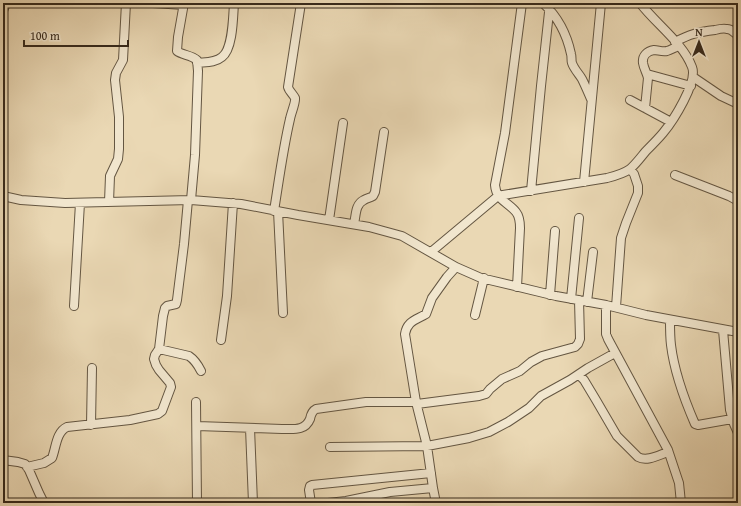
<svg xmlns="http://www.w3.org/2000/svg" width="741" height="506" font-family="'Gentium Book Plus',serif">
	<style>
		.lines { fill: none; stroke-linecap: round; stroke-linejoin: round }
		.minor-casing { stroke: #645642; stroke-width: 10 }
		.minor { stroke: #f1e6ce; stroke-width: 8 }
	</style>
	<rect width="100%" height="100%" fill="#ead8b4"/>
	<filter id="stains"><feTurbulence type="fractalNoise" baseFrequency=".005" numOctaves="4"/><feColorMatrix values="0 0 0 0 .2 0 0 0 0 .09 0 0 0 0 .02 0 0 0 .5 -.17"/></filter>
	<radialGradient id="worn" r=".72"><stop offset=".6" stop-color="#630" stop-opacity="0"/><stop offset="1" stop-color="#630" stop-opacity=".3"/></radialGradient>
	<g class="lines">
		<defs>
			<path id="minor" d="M153,3l31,2
				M184,3l-6,34 -1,14c5,4 14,4 20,9l1,11 -3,84 -4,45
				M543,3c14,13 24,32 28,51 1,3 0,6 1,9 2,6 7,11 10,16 3,6 6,13 9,20
				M3,11l3,-8
				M675,42c15,-8 23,-10 40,-12 4,-1 9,-2 12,-1 5,0 7,4 11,6
				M197,63c8,-1 18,0 25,-6 11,-8 11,-40 12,-54
				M647,74l44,12
				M693,77l28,19 17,8
				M630,100l41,22
				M645,108l3,-30c-1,-5 -4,-9 -5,-15 -1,-7 4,-12 11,-13 4,0 8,2 13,1 4,-1 8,-4 12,-5
				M675,175l54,21 9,5
				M584,182l17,-179
				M531,191l10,-105 9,-83
				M3,196l18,4 44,3 126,-3 50,4 57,11 71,12 33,9 54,31 25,11 75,18 50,9 40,10 92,17
				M109,202l1,-26 8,-17 1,-10v-32l-4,-37 1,-7 7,-13 3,-57
				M274,211c5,-31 9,-62 16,-92 1,-6 6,-17 5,-21 -2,-4 -6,-7 -7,-11l13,-84
				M278,211l5,102
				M329,220l14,-97
				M354,224c2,-8 1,-20 10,-24 3,-2 6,-2 9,-4l2,-4 9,-60
				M431,252l67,-56 5,-1 104,-17c8,-2 16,-4 23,-9 6,-5 11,-12 16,-18 6,-6 12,-12 17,-18 10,-12 35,-51 29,-66 -9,-24 -36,-43 -52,-64
				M517,287l3,-59c0,-5 0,-11 -4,-16 -8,-10 -20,-12 -21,-27l10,-52 17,-130
				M550,295l5,-64
				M571,299l8,-81
				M587,302l6,-50
				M606,305v29l2,5 60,111 11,33 2,20
				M74,306l6,-103
				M616,307l5,-69 5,-15 12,-30v-7l-4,-12 -4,-5
				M475,315l9,-37
				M670,320c0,8 0,17 1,25 3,25 14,56 24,79l3,1 34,-6 6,-5
				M723,330l7,80 4,14 4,9
				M221,340l6,-44 6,-93
				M159,349l30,7c6,4 9,9 12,15
				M579,375l5,5 12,20 21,36 21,21c9,5 21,-2 30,-5
				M196,402l1,101
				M417,404l62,-8 7,-2 4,-5 12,-10 18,-8 11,-9 11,-6 33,-9 3,-3 2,-5 -1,-39
				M91,425l1,-57
				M197,426l85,3c12,0 23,2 28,-10 1,-5 2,-8 6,-10l50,-7h50
				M250,428l3,75
				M330,447l97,-1 42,-8 20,-6 19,-10 21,-14 12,-12 29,-16 18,-12 27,-15
				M3,460l15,2 7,2 4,6 10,23 5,10
				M27,467l17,-4 8,-5c4,-10 4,-26 15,-31l63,-7 28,-6 4,-3 9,-24 -1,-4 -11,-13 -3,-5 -2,-6 1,-4 4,-6 4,-33 2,-8 2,-2 9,-2 1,-4 7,-56 4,-44
				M311,503l-2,-13 1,-4 2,-1 119,-12
				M328,503l18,-2 44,-9 43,-4
				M436,503l-3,-15 -6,-42 -11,-44 -11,-68c2,-13 11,-14 21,-20l6,-16 15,-21 9,-10"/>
		</defs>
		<use href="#minor" class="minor-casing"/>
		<use href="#minor" class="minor"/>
	</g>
	<rect width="741" height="506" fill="none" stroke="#ead8b4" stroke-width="16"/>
	<rect x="4" y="4" width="733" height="498" fill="none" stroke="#372a1c" stroke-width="2"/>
	<rect x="8" y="8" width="725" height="490" fill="none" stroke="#372a1c"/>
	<g transform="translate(699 42)" stroke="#f1e6ce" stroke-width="3" paint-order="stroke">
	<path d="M0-3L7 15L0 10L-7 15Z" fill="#372a1c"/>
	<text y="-6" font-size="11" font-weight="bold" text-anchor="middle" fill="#372a1c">N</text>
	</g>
	<path d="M24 40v6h104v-6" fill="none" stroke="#372a1c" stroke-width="2"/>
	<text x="30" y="40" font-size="12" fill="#372a1c" stroke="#f1e6ce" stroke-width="3" paint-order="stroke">100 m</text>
	<rect width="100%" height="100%" filter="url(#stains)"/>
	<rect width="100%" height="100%" fill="url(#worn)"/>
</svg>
